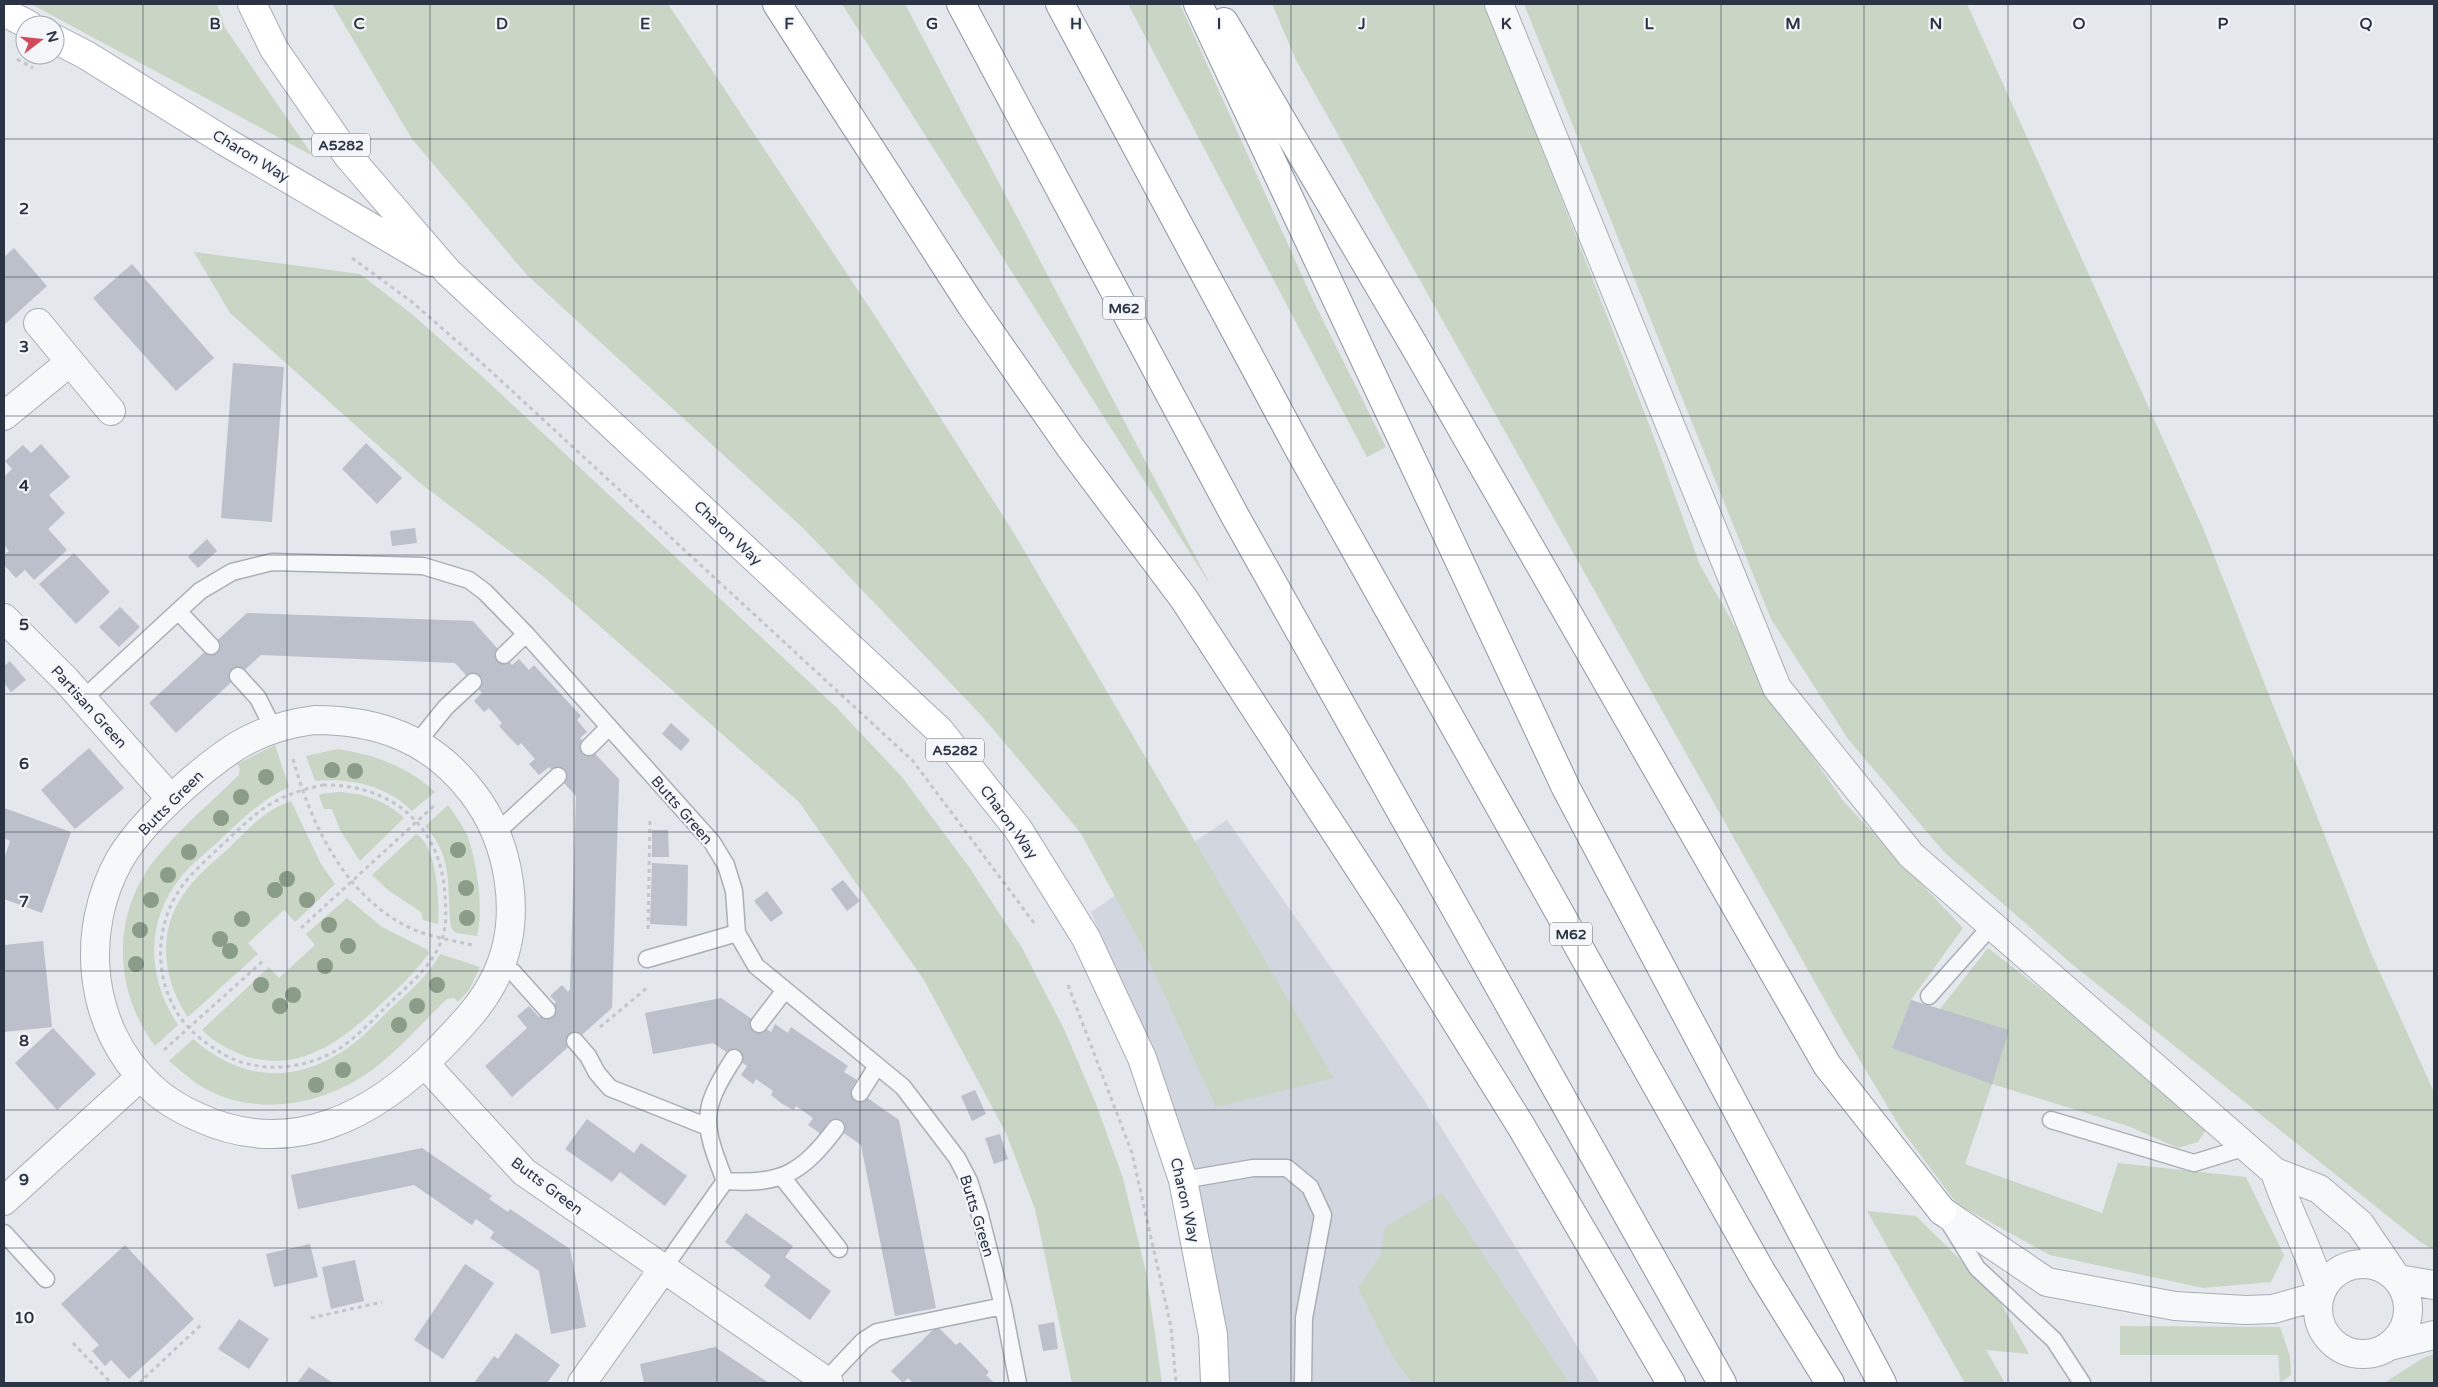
<svg xmlns="http://www.w3.org/2000/svg" width="2438" height="1387" font-family="'Varela Round',sans-serif">
	<style>
		.built { fill: #d2d6de }
		.green { fill: #c9d6c5 }
		.building { fill: #bbc0ca }
		.lines { fill: none; stroke-linecap: round; stroke-linejoin: round }
		.service-casing { stroke: #a9aeb7; stroke-width: 19 }
		.minor-casing { stroke: #a9aeb7; stroke-width: 30 }
		.primary-casing { stroke: #a3abb8; stroke-width: 30 }
		.motorway-casing { stroke: #8b94a3; stroke-width: 30 }
		.path { stroke: #c2c5cb; stroke-width: 3; stroke-dasharray: 4 4; stroke-linecap: butt }
		.service { stroke: #f7f8fa; stroke-width: 16 }
		.minor { stroke: #f7f8fa; stroke-width: 28 }
		.primary { stroke: #fff; stroke-width: 28 }
		.motorway { stroke: #fff; stroke-width: 28 }
		.tree { fill: #899d89 }
		.grid { fill: none; stroke: #2b3445; stroke-width: 1; stroke-opacity: 0.55 }
		.labels { text-anchor: middle; stroke-width: 4.5; stroke-linejoin: round; paint-order: stroke }
		.shield { fill: #f4f6f9; stroke: #676e7b; stroke-width: 1 }
		.shield-label { font-size: 14px; font-weight: bold; fill: #2b3445 }
		.street-label { font-size: 15px; fill: #2b3445; stroke: #f4f6f9 }
		.grid-label { font-size: 16px; text-anchor: middle; font-weight: bold; fill: #2b3445; stroke: #f4f6f9; stroke-width: 4.5; stroke-linejoin: round; paint-order: stroke }
	</style>
	<rect width="100%" height="100%" fill="#e4e7ec"/>
	<path class="built" d="M1227,820l197,280 176,283h-378l-11,-89 -28,-160 -92,-222z"/>
	<path class="green" d="M31,4h186l8,24 88,128z
		M332,4h336l213,321 131,205 322,548 -118,29 -74,-161 -62,-114 -99,-117 -177,-186 -278,-255 -114,-135z
		M842,4h63l306,582z
		M1128,4h52l132,294 74,149 -19,10z
		M1272,4h214l164,423 50,138 92,162 52,75 119,126 -52,72 -19,48 48,-39 48,-61 211,164 7,18 -8,12 -20,6 -50,-22 -136,-42 -27,80 137,49 16,-50 128,14 38,78 -13,27 -68,6 -153,-33 -93,-51 -56,-75 -61,-102 -544,-967z
		M1524,4h443l236,524 168,425 63,139v158l-15,-9 -346,-276 -129,-113 -96,-113 -77,-120z
		M194,252l166,22 53,41 73,65 351,328 65,69 67,90 53,81 42,81 32,75 27,74 23,94 16,111h-90l-37,-174 -29,-76 -82,-153 -125,-178 -255,-225 -124,-94 -190,-170z
		M275,745l14,42c-26,12 -46,31 -66,50 -12,12 -26,22 -37,34 -41,46 -41,104 -8,154l-23,21c-41,-55 -44,-128 -2,-184 25,-32 57,-59 86,-87l1,-7 -3,-4z
		M338,749c37,6 69,17 97,43l-23,19c-26,-26 -62,-33 -97,-30l-9,-25z
		M338,792c24,1 48,8 66,26l-44,43 -20,-31 -8,-21h-8l-5,-13 2,-2z
		M291,801l30,63 14,20 -40,38 -11,-12 -36,33 10,11 -69,62h-2c-24,-37 -30,-83 -4,-121 12,-18 29,-32 45,-46 19,-19 37,-39 63,-48z
		M448,805c7,10 14,19 19,30 10,26 17,74 10,101l-21,-3 -5,-5c-5,-39 4,-70 -26,-102z
		M416,834c21,10 24,69 22,90l-15,-4 -2,-8 -33,-22 -16,-15z
		M347,898l35,29 46,23 1,3c-14,20 -32,36 -50,53 -36,33 -78,67 -131,51 -17,-6 -33,-14 -46,-27l67,-63 10,11 36,-33 -9,-11z
		M440,954l40,13 -11,23 -11,12 -4,-4 -7,1c-25,24 -48,51 -75,71 -51,37 -122,49 -176,13 -10,-7 -18,-15 -27,-22l24,-22c45,39 95,46 147,14 19,-11 34,-28 49,-43 18,-17 39,-33 51,-56z
		M1442,1193l127,190h-157l-19,-26 -35,-69 23,-34 4,-27z
		M1867,1211l49,5 81,80 32,58 -43,-4 19,33h-40z
		M2120,1326l160,1 10,29 1,19 -11,8 -2,-28h-158z
		M2434,1354v29h-50l39,-25z"/>
	<path class="building" d="M14,248l33,38 -43,39v-68z
		M132,264l82,94 -38,33 -83,-93z
		M233,363l51,4 -12,155 -51,-4z
		M366,443l36,35 -25,26 -35,-35z
		M41,444l29,33 -21,18 16,18 -17,16 19,21 -33,30 -9,-10 -9,8 -12,-13v-10l5,-4 -5,-6v-68l8,-8 -7,-8 18,-16 8,8z
		M415,528l2,15 -25,3 -2,-15z
		M207,539l10,12 -19,17 -10,-11z
		M74,553l36,39 -34,32 -37,-40z
		M120,607l20,20 -21,20 -20,-20z
		M247,613l226,8 39,44 7,-6 10,11 5,-5 47,51 -4,4 10,12 -7,6 39,41 -7,229 -100,89 -27,-31 42,-38 -10,-12 12,-10 10,11 17,-15 -6,-6 12,-11 6,7 2,-3 6,-193 -27,-29 -10,8 -10,-11 6,-5 -14,-16 -3,3 -10,-10 -9,-10 3,-3 -13,-15 -5,4 -10,-11 8,-8 -27,-30 -194,-8 -85,78 -27,-30z
		M10,661l16,19 -15,12 -7,-9v-17z
		M671,723l19,17 -9,11 -19,-17z
		M89,748l35,40 -49,41 -34,-39z
		M4,808l67,24 -29,81 -38,-14v-40l6,-18 -6,-3z
		M652,830h16l1,27h-17z
		M652,863l36,2 -1,61 -37,-2z
		M843,880l17,21 -13,10 -16,-22z
		M767,891l16,22 -12,9 -17,-21z
		M43,941l9,86 -48,5v-87z
		M721,998l50,34 4,-8 13,9 3,-6 57,39 -4,6 13,8 -5,7 47,33 37,188 -41,8 -34,-171 -33,-23 -7,12 -13,-9 5,-7 -17,-12 -3,4 -12,-7 -10,-8 2,-4 -17,-12 -3,5 -12,-9 6,-9 -34,-23 -60,11 -8,-41z
		M1911,1000l98,30 -17,54 -100,-36z
		M53,1028l43,46 -39,36 -42,-47z
		M975,1090l11,24 -14,7 -11,-25z
		M587,1119l47,34 7,-10 46,33 -22,30 -45,-34 -8,10 -47,-33z
		M1000,1134l8,25 -14,5 -9,-26z
		M422,1148l70,48 -3,3 19,13 2,-3 60,40 16,78 -35,7 -12,-63 -49,-33 4,-6 -18,-13 -4,6 -58,-40 -116,24 -7,-34z
		M746,1213l47,33 -8,11 46,34 -21,29 -46,-34 7,-10 -46,-34z
		M310,1244l8,33 -44,10 -8,-33z
		M125,1245l69,74 -65,60 -18,-19 -6,6 -13,-15 7,-6 -38,-41z
		M355,1260l9,41 -33,8 -9,-42z
		M465,1264l29,19 -51,76 -29,-19z
		M239,1319l30,20 -20,30 -31,-20z
		M1054,1322l4,27 -15,2 -5,-26z
		M937,1326l19,19 4,-3 15,15 14,15 -3,3 8,8h-81l-5,-5 -5,5 -12,-12z
		M516,1333l44,32 -13,18h-73l20,-27 4,3z
		M715,1347l54,36h-125l-4,-19z
		M309,1367l24,16h-36z"/>
	<g class="lines">
		<defs>
			<path id="service" d="M178,611l33,35
				M504,655l22,-21
				M238,676l20,22 15,30
				M83,699l117,-108 32,-19 40,-10 151,4 46,14 16,12 41,42 186,208 14,23 8,26 3,42 19,33 147,121 54,71 12,23 11,34 23,91 15,77
				M416,744l30,-37 27,-25
				M589,747l20,-20
				M496,833l62,-57
				M647,959l90,-26
				M500,964l13,8 34,38
				M1929,996l63,-71
				M759,1024l26,-34
				M575,1041l13,15 9,17 13,15 98,39
				M860,1093l17,-27
				M2051,1120l143,43 52,-16
				M782,1177l57,72
				M1183,1180l70,-12h34l23,19 13,28 -19,103 -1,65
				M725,1181c57,4 77,-8 111,-53
				M1948,1221l29,47 77,72 28,43
				M4,1233l42,46
				M663,1269l62,-88c-23,-59 -25,-70 9,-123
				M826,1380l37,-39 14,-9 126,-26"/>
			<path id="minor" d="M1499,4l278,684 134,167 364,317 44,17 41,35 34,50
				M38,323l73,88
				M4,416l66,-54
				M4,618l62,62 105,119
				M314,720c65,0 117,19 158,72 38,49 52,126 24,184 -13,28 -34,49 -55,71 -66,69 -150,113 -243,70 -18,-8 -34,-17 -48,-31 -62,-58 -71,-155 -30,-227 16,-27 41,-51 64,-72 43,-38 72,-59 130,-67z
				M425,1064l99,108 305,211
				M2275,1172c13,41 35,78 46,120
				M4,1201l136,-124
				M1942,1211l105,71 128,24 71,4 27,-1 46,-13
				M2318 1309a45 45 0 1 1 90 0a45 45 0 1 1-90 0Z
				M2398,1279l36,6
				M2390,1346l44,-11
				M582,1383l81,-114"/>
			<path id="primary" d="M252,4l22,45 74,107 100,116 492,459 78,98 68,109 56,120 41,122 30,155 2,48
				M4,12l25,13
				M55,39l31,16 140,87 204,120"/>
			<path id="motorway" d="M777,4l194,301 99,142 114,152 205,315 132,212 150,257
				M961,4l274,512 487,867
				M1060,4l241,449 461,820 68,110
				M1198,4l368,784 316,595
				M1224,22l191,325 412,718 115,146"/>
		</defs>
		<use href="#service" class="service-casing"/>
		<use href="#minor" class="minor-casing"/>
		<use href="#primary" class="primary-casing"/>
		<use href="#motorway" class="motorway-casing"/>
		<path class="path" d="M17,59l16,9
			M352,258l60,44 72,63 429,396 121,162
			M293,759c19,69 56,146 127,173 17,6 35,9 52,13
			M323,785c69,-1 118,41 122,110 1,15 2,30 -3,44 -9,26 -30,43 -49,61 -18,17 -35,37 -56,50 -35,21 -83,24 -117,2 -11,-7 -23,-15 -32,-25 -33,-36 -36,-94 -10,-135 11,-17 27,-31 42,-45 37,-35 51,-51 103,-62z
			M301,928l135,-124
			M648,929l2,-111
			M1068,985l64,168 39,174 5,56
			M600,1027l47,-39
			M164,1050l99,-89
			M311,1318l71,-16
			M73,1343l38,40
			M139,1383l63,-59"/>
		<use href="#service" class="service"/>
		<use href="#minor" class="minor"/>
		<use href="#primary" class="primary"/>
		<use href="#motorway" class="motorway"/>
	</g>
	<g class="tree">
		<circle cx="332" cy="770" r="8"/>
		<circle cx="355" cy="771" r="8"/>
		<circle cx="266" cy="777" r="8"/>
		<circle cx="241" cy="797" r="8"/>
		<circle cx="221" cy="818" r="8"/>
		<circle cx="458" cy="850" r="8"/>
		<circle cx="189" cy="852" r="8"/>
		<circle cx="168" cy="875" r="8"/>
		<circle cx="287" cy="879" r="8"/>
		<circle cx="466" cy="888" r="8"/>
		<circle cx="275" cy="890" r="8"/>
		<circle cx="151" cy="900" r="8"/>
		<circle cx="307" cy="900" r="8"/>
		<circle cx="467" cy="918" r="8"/>
		<circle cx="242" cy="919" r="8"/>
		<circle cx="329" cy="925" r="8"/>
		<circle cx="140" cy="930" r="8"/>
		<circle cx="220" cy="939" r="8"/>
		<circle cx="348" cy="946" r="8"/>
		<circle cx="230" cy="951" r="8"/>
		<circle cx="136" cy="964" r="8"/>
		<circle cx="325" cy="966" r="8"/>
		<circle cx="261" cy="985" r="8"/>
		<circle cx="437" cy="985" r="8"/>
		<circle cx="293" cy="995" r="8"/>
		<circle cx="280" cy="1006" r="8"/>
		<circle cx="417" cy="1006" r="8"/>
		<circle cx="399" cy="1025" r="8"/>
		<circle cx="343" cy="1070" r="8"/>
		<circle cx="316" cy="1085" r="8"/>
	</g>
	<path class="grid" d="M143,4v1379M287,4v1379M430,4v1379M574,4v1379M717,4v1379M860,4v1379M1004,4v1379M1147,4v1379M1291,4v1379M1434,4v1379M1578,4v1379M1721,4v1379M1864,4v1379M2008,4v1379M2151,4v1379M2295,4v1379M4,139h2430M4,277h2430M4,416h2430M4,555h2430M4,694h2430M4,832h2430M4,971h2430M4,1110h2430M4,1248h2430"/>
	<g class="labels">
		<g class="shield">
			<rect x="312" y="133.5" width="58" height="23" rx="4"/>
			<rect x="1103" y="296.5" width="42" height="23" rx="4"/>
			<rect x="926" y="738.5" width="58" height="23" rx="4"/>
			<rect x="1550" y="922.5" width="42" height="23" rx="4"/>
		</g>
		<g class="shield-label">
			<text x="341" y="150">A5282</text>
			<text x="1124" y="313">M62</text>
			<text x="955" y="755">A5282</text>
			<text x="1571" y="939">M62</text>
		</g>
		<g class="street-label">
			<text transform="translate(251 156) rotate(31)" y="5">Charon Way</text>
			<text transform="translate(728 533) rotate(43)" y="5">Charon Way</text>
			<text transform="translate(89 707) rotate(48)" y="5">Partisan Green</text>
			<text transform="translate(171 803) rotate(-45)" y="5">Butts Green</text>
			<text transform="translate(682 810) rotate(49)" y="5">Butts Green</text>
			<text transform="translate(1009 822) rotate(54)" y="5">Charon Way</text>
			<text transform="translate(547 1186) rotate(37)" y="5">Butts Green</text>
			<text transform="translate(1185 1200) rotate(77)" y="5">Charon Way</text>
			<text transform="translate(977 1216) rotate(73)" y="5">Butts Green</text>
		</g>
	</g>
	<g class="grid-label">
		<text x="215" y="29">B</text>
		<text x="359" y="29">C</text>
		<text x="502" y="29">D</text>
		<text x="645" y="29">E</text>
		<text x="789" y="29">F</text>
		<text x="932" y="29">G</text>
		<text x="1076" y="29">H</text>
		<text x="1219" y="29">I</text>
		<text x="1362" y="29">J</text>
		<text x="1506" y="29">K</text>
		<text x="1649" y="29">L</text>
		<text x="1793" y="29">M</text>
		<text x="1936" y="29">N</text>
		<text x="2079" y="29">O</text>
		<text x="2223" y="29">P</text>
		<text x="2366" y="29">Q</text>
		<text x="24" y="214">2</text>
		<text x="24" y="352">3</text>
		<text x="24" y="491">4</text>
		<text x="24" y="630">5</text>
		<text x="24" y="769">6</text>
		<text x="24" y="907">7</text>
		<text x="24" y="1046">8</text>
		<text x="24" y="1185">9</text>
		<text x="24" y="1323">10</text>
	</g>
	<rect width="2438" height="1387" fill="none" stroke="#2b3445" stroke-width="10"/>
	<g transform="translate(40 40) rotate(74)"><circle r="24" fill="#f4f6f9" stroke="#a4a8b1"/>
	<path d="M0-4L9 19L0 12L-9 19Z" fill="#d1495b"/>
	<text y="-8" font-size="14" font-weight="bold" text-anchor="middle" fill="#2b3445">N</text>
	</g>
</svg>
